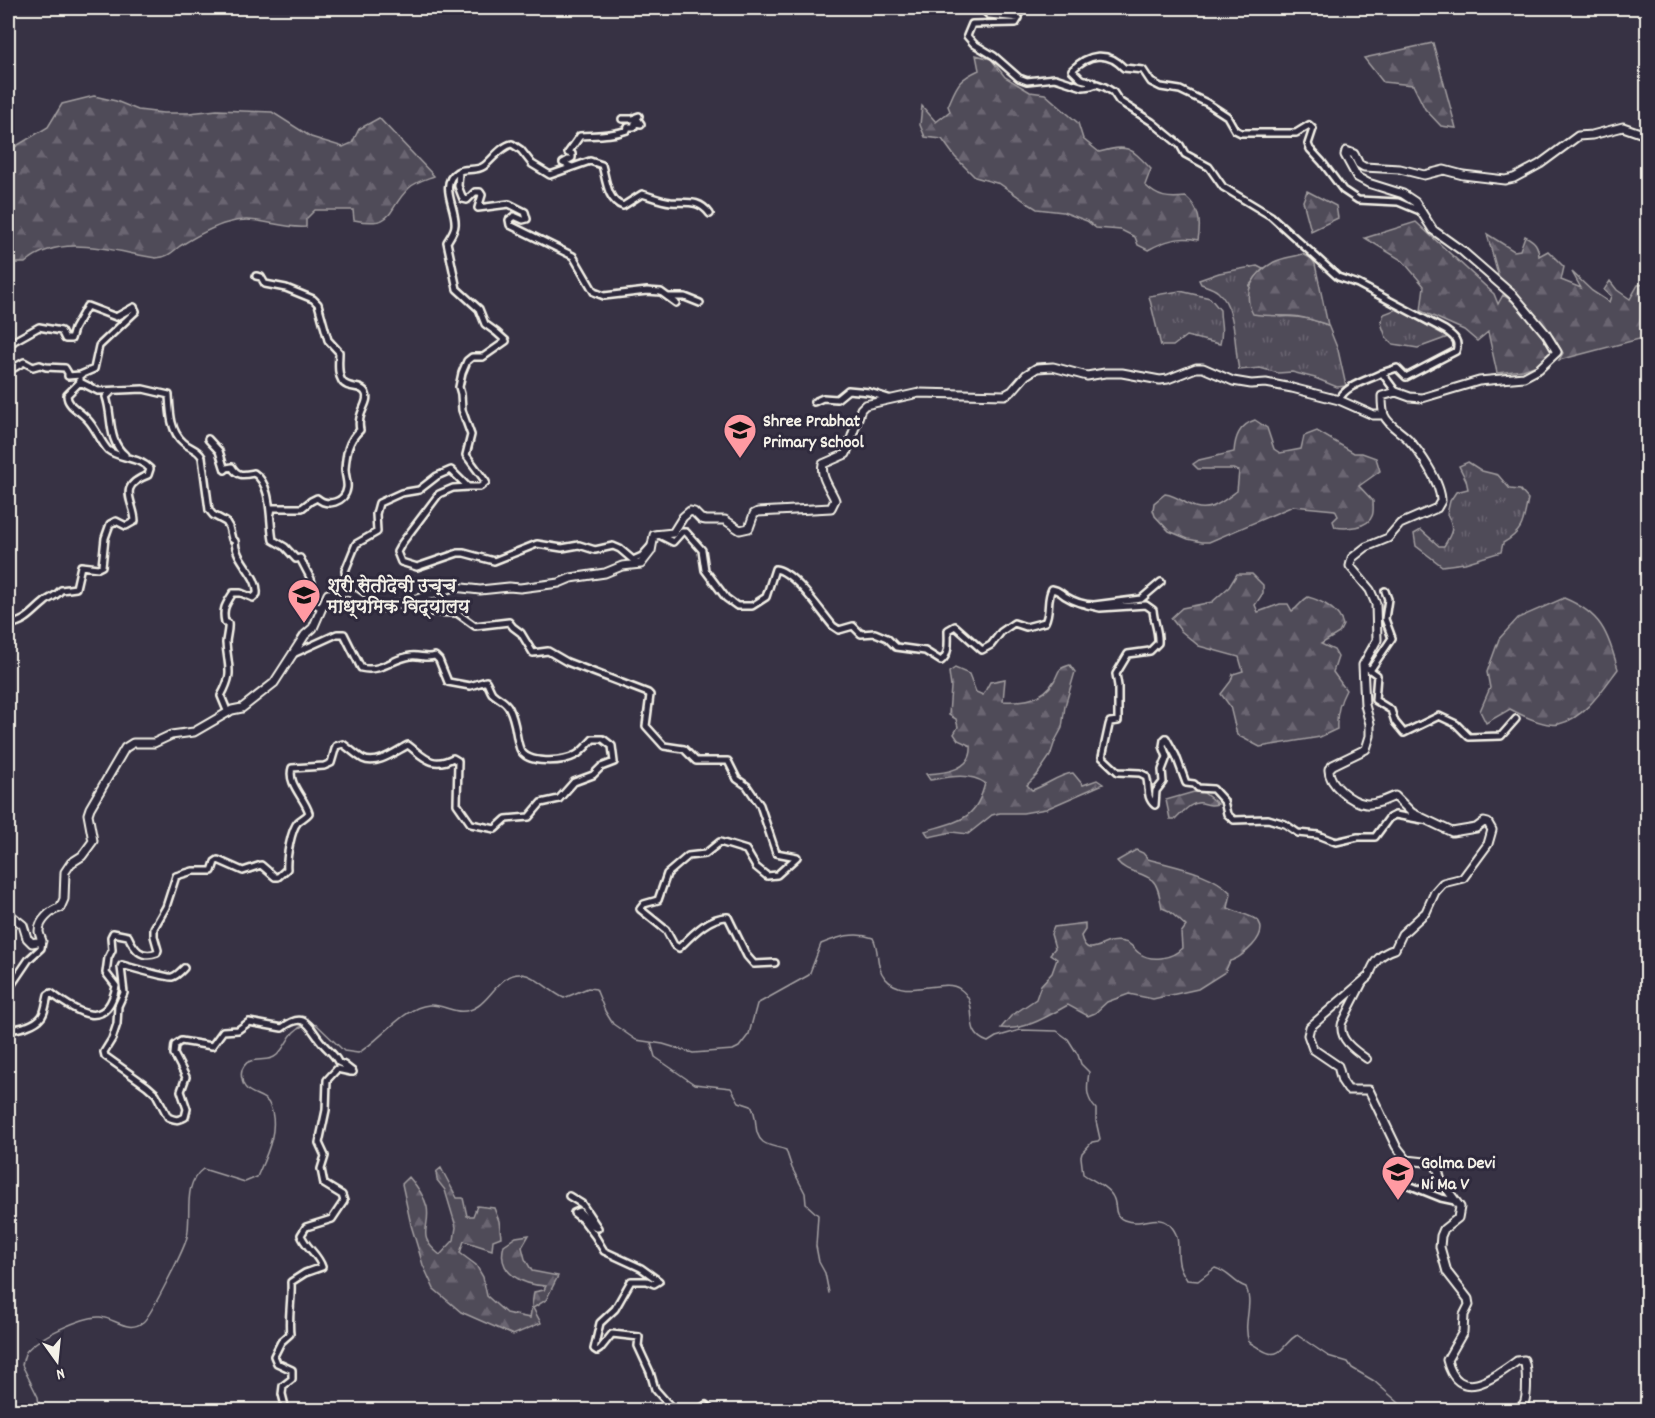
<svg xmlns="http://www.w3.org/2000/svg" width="1655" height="1418" font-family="Dekko,'Playpen Sans Deva',sans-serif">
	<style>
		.grass { fill: url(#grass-tufts); stroke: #a29ea0; stroke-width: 1.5 }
		.forest { fill: url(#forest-firs); stroke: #a29ea0; stroke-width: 1.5 }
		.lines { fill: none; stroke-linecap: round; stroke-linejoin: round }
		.stream { stroke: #a6a2a4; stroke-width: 1.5 }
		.minor-casing { stroke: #f4f1e8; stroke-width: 10 }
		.tertiary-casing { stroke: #f4f1e8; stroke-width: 10 }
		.secondary-casing { stroke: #f4f1e8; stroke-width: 11 }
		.minor { stroke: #2f2a3d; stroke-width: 5 }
		.tertiary { stroke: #2f2a3d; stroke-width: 6 }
		.secondary { stroke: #2f2a3d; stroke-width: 7 }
		.labels { text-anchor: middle; stroke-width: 6; stroke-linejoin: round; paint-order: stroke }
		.poi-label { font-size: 18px; font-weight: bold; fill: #f4f1e8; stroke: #2f2a3d; text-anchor: start }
	</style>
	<defs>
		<pattern id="grass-tufts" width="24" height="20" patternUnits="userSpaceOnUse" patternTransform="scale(1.5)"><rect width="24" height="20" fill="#504b59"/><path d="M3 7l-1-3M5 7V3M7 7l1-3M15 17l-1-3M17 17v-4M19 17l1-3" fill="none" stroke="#6a6571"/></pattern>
		<pattern id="forest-firs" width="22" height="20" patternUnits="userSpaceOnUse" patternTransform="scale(1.5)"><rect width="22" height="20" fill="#504b59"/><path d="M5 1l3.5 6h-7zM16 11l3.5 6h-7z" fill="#6a6571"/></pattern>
	</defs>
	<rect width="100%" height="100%" fill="#373244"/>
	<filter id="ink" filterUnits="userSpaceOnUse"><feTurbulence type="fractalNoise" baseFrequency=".0167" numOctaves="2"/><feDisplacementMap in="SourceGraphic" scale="12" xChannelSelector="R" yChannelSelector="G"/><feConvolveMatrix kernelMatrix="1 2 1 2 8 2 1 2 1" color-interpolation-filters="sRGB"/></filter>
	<g filter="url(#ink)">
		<path class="grass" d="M1257,266l6,3 -14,17 31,31c17,-2 32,2 48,8l10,25 8,36 -9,1 -22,-9 -23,-6 -14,1 -18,-5 -21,2c-5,-22 -2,-62 -21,-78 -4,-4 -12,-6 -17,-8l-2,-4 20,-7z
			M1180,291l30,7 10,12c0,14 4,19 0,34l-34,-8 -13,10h-12l-12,-50z
			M1397,309l51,28 -30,11 -25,-4 -7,-7 -5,-14 3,-9z
			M1468,462l14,9 16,4 12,14 10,1 8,9c-5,23 -4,32 -25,44l-2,9 -36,11 -23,3 -26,-20 -2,-12 7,-4 18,16h5c8,-13 11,-18 3,-32l3,-13 6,-9 12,-3 -2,-9 -7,-14z"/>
		<path class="forest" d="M1433,43l23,85 -15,-2 -16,-17 -12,-24 -30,-3 -19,-24z
			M976,55l15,4 14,18 25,15 15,2 33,29 5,16 16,13c29,-8 31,-5 52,17l-6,16c13,13 23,14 41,12 14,12 15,26 12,43 -19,-4 -34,1 -50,10l-10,-5 -3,-8 -14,-7 -25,-2 -9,-7 -24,-9 -26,-3 -8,-5 -29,-20 -25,-7 -20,-20 -13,-18 -17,-2 -5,-12 2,-19 14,16 14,-11 -2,-5c9,-20 9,-26 31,-36z
			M94,96l22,5 22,9 25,3h26l28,-3 55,2 39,25 32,10 9,-4 7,-14 20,-11 55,58c-8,3 -19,6 -25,12 -23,22 -13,40 -55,32l-1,-10h-38l-9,9v8c-29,2 -50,-13 -79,-4 -15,4 -34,15 -47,23 -9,7 -12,11 -24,12 -41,-6 -96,-26 -131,5h-17v-112l40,-24 14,-23z
			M1307,191l29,15 2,12 -27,13 -8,-30z
			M1416,222l78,72 4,10 5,-9c15,8 41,41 48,57l-3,9 -25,9 -26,3 -9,-41 -11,9 -13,-11 -43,-19 3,-25 -21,-25 -38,-23z
			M1487,234l27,17 6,-1 5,-14c10,5 13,9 14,20l9,-5 16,16 -3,13 20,8 -9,-16 20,19 17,11 2,-6 -7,-6 6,-9 7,9 13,9 8,-14 9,-1v53l-88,23 4,-7 -10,-17 -6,-4 -26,-34 -21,-17z
			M1303,254l9,5 3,5 13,61c-12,-4 -25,-9 -37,-9 -14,0 -25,0 -38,-2 -12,-22 1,-41 21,-52 8,-4 19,-5 29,-8z
			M1255,420l12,8 7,21 6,4 21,-4 3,-13 13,-5 37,22h8l14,5 4,13 -21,15 14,15c0,4 1,11 -1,15 -4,12 -26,13 -37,11l-2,-6 5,-5 -3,-6 -42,-4 -84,36h-7l-14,-3 -19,-8 -14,-15 -2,-6 1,-7 11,-9c9,1 16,6 23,10 20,11 33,-1 49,-13l2,-20 -6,-2h-35l-5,-5 6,-4 35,-8c1,-14 5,-27 21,-32z
			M1237,574h15l11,11v8l-8,12 3,7 22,-8h8l4,7c7,-4 9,-10 16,-14 15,4 31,13 35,28l-4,8 -18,11 13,6 4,7 -5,15 13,18c-7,13 -10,24 -9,39l-17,8 -60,10 -23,-12 -7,-29 -9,-12 10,-13 2,-7 10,-3 -4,-14 -40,-11 -18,-15 -10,-13 11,-10 30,-6 17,-15z
			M1564,598c38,16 43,34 54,71 -15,20 -33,49 -59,55 -14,3 -36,-8 -49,-15l-24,14 -6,-12 10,-23 -3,-16 12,-33 19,-21z
			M1070,665l5,7 -10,34 -3,22 -7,13 -5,15 -13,19 -10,10 5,5c14,-4 27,-16 41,-17l10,12 14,-5 6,4 -57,25 -23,4h-23l-8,2 -24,19 -16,-2 -23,5 -4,-6c33,-10 51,-10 60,-48 -16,-11 -37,-6 -55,-3l-4,-6c19,-1 47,-4 45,-28l-13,-6 -4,-6 4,-7 -2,-8 -7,-4 2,-28 -2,-15 6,-4 14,6 7,18 7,3 7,-13 15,-3 -2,22c20,1 40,-1 51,-20 6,-10 2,-12 16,-16z
			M1194,792l10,1 14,11c-7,2 -9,1 -16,-1 -10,-2 -19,9 -26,16h-6l-4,-19z
			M1136,850l7,3 5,6c27,8 63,13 83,34l-3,15c8,4 28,9 31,14 9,14 -17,36 -29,39l-5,11 -27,17 -45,10 -24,-5 -22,8 -12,11 -7,3 -20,-11c-20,11 -43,26 -67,23l10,-12 25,-17 5,-14 11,-12 5,-14 -7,-5 5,-6 -4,-14 3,-7 31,-4v7l-4,6c5,21 17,9 29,6 4,-1 11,-1 14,0 8,1 9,7 15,11 12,9 33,6 43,-5l-1,-15 5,-7 -17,-15 -7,-3c-2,-8 -3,-22 -10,-28 -11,-9 -26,-7 -35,-19z
			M441,1168l16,30h6l4,18h6l4,-10 17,2 5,13 2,16 -8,3 -1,10 -28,-9 -4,12 16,12 7,12 4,19 19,17 24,5 4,-26 10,-2 2,-4c-24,-1 -50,-13 -42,-41l12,-8 13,-2 -7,12 3,12 7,12 26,5 -12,24 -13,8 8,15 -28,12 -52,-23 -27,-23 -11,-24 -12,-40 -9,-41 7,-7c8,9 15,18 18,30 4,22 -12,28 13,48l14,-15 2,-13 -11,-37 -8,-10 -1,-8z"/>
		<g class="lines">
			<path class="stream" d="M312,1024l5,1 27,26 14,2c22,-12 45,-46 71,-48 18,-1 29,14 49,1 14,-9 23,-33 43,-32 15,1 29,18 43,24l24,-10 8,1 9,22 8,13 23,16 27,4 30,9 40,-3 6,-3 10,-13 8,-30 52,-29 12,-31c17,-7 34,-13 52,-6 7,13 2,28 12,40 20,24 58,-2 75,11 22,15 0,44 28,53l8,-5 24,-7 37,1 11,8 10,16 3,9 8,8c-2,15 -4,25 7,37v12l4,18 -2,2 -6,1 -10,11 -1,4 2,17c9,6 25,13 30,23 5,9 -1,18 11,23 17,7 33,-7 45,4 13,13 7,23 10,39 1,6 5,12 8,17l11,1 17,-13c16,5 18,15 31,19 8,18 -4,36 3,55 11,6 23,19 34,6 5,-5 7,-9 14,-13l31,21 20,6 4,6 22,13 33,29
				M651,1043l4,14 39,27 37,4 8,14 12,4c8,11 1,27 12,36 7,5 16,5 23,8l6,18 13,25 1,11 12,11 -2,31 3,16 6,11 4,20
				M34,1410l5,-5 -1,-8 -16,-32c1,-4 2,-10 4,-13 10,-14 57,-36 74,-35 15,1 28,17 43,5 7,-5 42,-74 44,-85 5,-22 -5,-53 16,-68l42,13 12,-5c9,-21 23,-48 13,-71 -5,-14 -26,-9 -28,-27 -1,-4 -1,-9 2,-13 7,-11 24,-2 33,-11 12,-11 11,-24 28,-30"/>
			<defs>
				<path id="minor" d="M981,8l8,7 30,3 -3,5 -44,1 -5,12 7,8 20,12 25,22 8,3 28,-3 28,9 8,-1 2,-4 -12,-3 -9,-9c16,-16 35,-20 52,-2l19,2 8,12 10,5 19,3 27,13 20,13 8,14 6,3h55l13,-8 4,4 -5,15 2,5 12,13 21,28 15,10 40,2 24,10
					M1091,86l6,-2 8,3 8,5 6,9 33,21 28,23 5,9 24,13 14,20 48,29 67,61 20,7 87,46c8,6 15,10 11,21l-50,26 -9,-9 -15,5 14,19
					M622,119h11l5,2
					M572,167l-9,-4 9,-5v-4l-4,-1 12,-17c16,-1 32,0 47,-6l1,-3h6l1,-4 6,1 -5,-7 3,-1
					M459,171l-1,15 5,13 4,1 8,-8h5l2,3 -4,13 31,-4 16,8 2,7 -4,1 -9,-4 -5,4 1,5 63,31 21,36 10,4 43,-5 14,1 15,11
					M256,276l5,1 4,7 21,4 27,11 5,5 10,36 11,12c0,10 -2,21 3,29 5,9 21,3 24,13 4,9 -10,19 -6,36 -12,11 -14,24 -15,39 0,7 3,13 2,19 -2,15 -20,19 -30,10l-6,3 -9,7h-30l-1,5
					M669,297h16l15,6
					M8,347l6,-6 25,-14 22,4 4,8h6l3,-10 13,-23 29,11 18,-10 2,4 -37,35 -5,23 -14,6 -12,1v-3l-3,-5 -19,-1 -6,-2 -7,2 -9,-5 -10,6 -6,-1
					M8,352v4
					M80,375v7l18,9 45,-2 26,6c1,16 1,36 14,47 7,7 14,6 19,15l7,53 4,5 13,7 3,5 3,12 3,2c0,20 24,34 22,53l-4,4 -12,-5h-8c-7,11 -11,16 -8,29l3,1c1,7 -2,14 -2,20 2,26 8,29 -5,53l7,17
					M112,391l-6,6c7,20 1,43 19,58
					M1339,400c6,-15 30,-20 43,-27
					M814,402l9,-4 14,1 11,-9 21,2 22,7
					M208,439l11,12 6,19 2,-2 5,-1c6,10 12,8 22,6 19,12 15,48 19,67l12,7 11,12 4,-1 11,21 4,14 -2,10 8,5
					M468,487l-15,1 -14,6 -37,49 -5,9 4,10 16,5 41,-14h6l30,8 43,-17 25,4 17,-3 16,5 18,-4 7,3 13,11 9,-4 9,-10
					M657,534l16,8 9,-10h4l16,18 3,20 21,28 11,8h15l14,-9 9,-28c19,2 46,43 58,57l6,4 14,-4 8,8 14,-1 12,5 9,9 29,4 16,10c9,-7 7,-20 7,-31l7,-4 27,24 9,-5 10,-13 13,-9 12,4 19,-5c6,-11 1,-22 7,-33 7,1 7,3 13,7 8,5 19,9 29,9l47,-6 20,-17
					M348,591l-3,-20 11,-27 21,-12 -1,-18 3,-11 22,-10 18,-3 18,-14 14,-6 17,17h12l6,-5 -20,-27 5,-20 -9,-25 -1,-16 -2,-7 3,-14 5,-12 5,-4h11l23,-16 -10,-9 -11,-8 -6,-15 -22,-20 -10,-47c3,-5 8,-12 8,-17 2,-16 -17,-41 2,-53 8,-5 19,0 27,-6 8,-6 17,-20 28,-22l9,6 11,14 18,11 40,-14 12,4c4,14 5,36 21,41l19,-12c10,3 19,7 29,8 16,1 28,-3 39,12
					M407,603l8,1 16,8 26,1 18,13 34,-4 4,5 8,6 12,20 15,-2 19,11 81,31 2,2 -4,31 18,20 20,3 12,12h32l9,18 10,7 13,19 16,48 21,4 -20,18 -10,1 -11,-9 -10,-17 -26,-8 -15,12 -17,2 -21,18 -9,26 -14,4 -4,5 26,21 8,15 5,3c12,-12 30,-32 49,-31l19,39 7,8 21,-1
					M1087,605l13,3 46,-3 7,5c1,13 6,21 5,33l-8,8 -22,3 -12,20 2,12v35l-8,1 -1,3 -7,32 16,15 22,1 6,3c4,10 -1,21 9,29l1,-14 7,-9 -1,-12 5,-13 -4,-11 1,-6 2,-2 10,18 10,27 8,1 4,4 15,1 11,12 3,13 7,6 34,-1 17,5 13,9 20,2 18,7 22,-5h17l14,-19 6,-3 28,5
					M8,625c20,-4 22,-11 37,-23 5,-5 11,-5 16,-12l15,-2 5,-22 17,2 4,-2 3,-28 5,-14 6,-3 10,5 9,-5c-1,-21 -19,-34 13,-46l2,-6c-12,-13 -31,-10 -42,-19 -7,-7 -12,-22 -21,-31 -7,-8 -20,-13 -20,-24l13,-13
					M1363,665l14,10 -2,25 16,10 4,12 9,11 35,-17 17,8 13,13 32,-1 15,-17
					M1371,669l21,-31 -7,-19 3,-20 -3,-8
					M184,968c-3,3 -7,8 -12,9 -3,1 -43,-10 -50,-12l-1,2 3,26 -6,13 -1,18 -5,15 -8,13 1,4 42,30 9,8 12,23c7,3 10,4 17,0l2,-8 -6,-18 5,-14 -12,-23 1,-9 6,-4 31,5 11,-15 15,-1 11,-8 33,6c25,-19 27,1 41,16 5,6 11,10 15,18l6,3 9,7
					M8,990l21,-31 12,-11 1,-7
					M8,1029c7,1 12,-1 19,-3 19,-7 17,-14 21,-31l3,-2c26,20 56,39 65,-7l-10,-13 2,-15 4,-8 -1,-13 2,-4 15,3c6,13 13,23 29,17l1,-3 -4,-14v-8l12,-21 10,-31 17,-5h19l3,-9 3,-2 25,11 18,-6 14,12h3l9,-8c-1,-10 4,-40 11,-47 3,-3 8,-5 11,-9 -4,-15 -22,-29 -17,-45l32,-2 7,-3 5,-17 7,-2c7,5 13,11 20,15 14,7 33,-8 45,-14 16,12 24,24 45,13l5,3 -1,43 14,20 24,5 11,-10 23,-2 12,-14 18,-4 15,-17 19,-7 8,-8 13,-5 -2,-16 -9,-7h-10c-5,5 -11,13 -17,16 -13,7 -49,10 -56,-6 -5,-13 -3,-25 -11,-41 -4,-8 -11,-9 -17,-15 -2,-3 -4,-9 -6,-12l-16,5 -22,-4 -9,-22 -4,-4c-9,3 -15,-1 -24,0 -18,2 -30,17 -50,12l-17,-34h-7l-44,20
					M1406,1184l35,14 14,3
					M569,1196l13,8 16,24 -4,-2 -15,-15 -5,2 9,7 12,16 9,15 37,17 18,13 -5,3 -7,-3h-16l-16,28 -15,14 -6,26 3,2 3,-2 12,-15 27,3 -1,9 12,26 5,17 15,17 10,4
					M286,1410l-4,-16 1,-8 9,-7v-9l-15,-7 -3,-7 7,-14 9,-8c-2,-18 2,-34 1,-52l14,-9 17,-6c-4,-13 -16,-19 -21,-32l5,-8 26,-8 12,-18 -2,-6 -18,-11 -3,-15 4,-13 -6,-13 7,-33 1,-30 10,-11 14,3
					M698,1410l8,-5 5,5"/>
				<path id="tertiary" d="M1363,982l-21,41c-4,16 12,27 25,36"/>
				<path id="secondary" d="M8,913l15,12 4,13 5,5 10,-2c-1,-3 -3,-7 -3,-10 0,-10 12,-21 21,-23l4,-9 1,-27 6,-9 11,-7 11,-15 -5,-27 2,-6 35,-60 8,-5h21l17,-8 23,-3 38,-22 10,-2 32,-25 31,-48 8,-7 15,-34 20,-3 20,14 12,3 27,-6 47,-15 26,3 29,-3 11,1 39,-5 12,-5 34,-5 17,-7 19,-2 10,-13 3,-16 19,-2 10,-16 7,-6 4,1 7,7 5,1h19l15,10 9,-2 5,-14 4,-2 73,-4 4,-8c-5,-12 -15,-23 -12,-36l23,-10 15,-45 4,-4 54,-12 86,2 7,-4 14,-16 11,-7 16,-1 34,9 18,-3h17l38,7 8,-1 28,-11h7l30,13 18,3 15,-1 26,5 47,12 34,15h11
					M1514,1410c3,-2 6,-3 9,-5 5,-6 4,-37 1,-45l-7,1c-23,17 -59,44 -70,-1l16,-28 1,-17 5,-10 -1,-6 -21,-27 -7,-25 1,-11 3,-7 14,-11 2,-11 -19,-26 -3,-11 -4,-7 -27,-3 -11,-14 -27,-56h-21l-6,-9 -4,-15 -25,-17 -5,-14 2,-8 59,-51c5,-15 11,-22 26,-27l7,-15 24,-22 9,-20 8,-9 20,-5 25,-34 4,-14 -4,-7 -4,-1 -8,6 -24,4 -40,-19 -17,-17c-9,4 -19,9 -29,8 -15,-2 -38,-20 -37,-35l4,-4 33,-16 4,-13v-12l-5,-19 -2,-40 14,-25 -1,-36 -6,-14 -20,-24 2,-8 14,-11 22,-9 12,-14 37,-16 4,-7c0,-18 -21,-49 -33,-62 -8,-8 -20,-14 -24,-24 -2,-6 -2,-13 -2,-19l14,-4 14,5 12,1 57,-17 45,-4 15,-8 18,-17 -11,-18 -31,-37 -54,-47 -28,-20 -18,-28 -12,-8 -35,-11 -11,-6 -12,-22 1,-4 8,3 5,10 5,3 36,2 24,6 20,-5 19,5 42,5 9,-2 26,-14 38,-28 14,-1 31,-8 17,6 8,-3"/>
			</defs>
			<use href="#minor" class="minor-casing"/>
			<use href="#tertiary" class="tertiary-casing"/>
			<use href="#secondary" class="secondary-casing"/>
			<use href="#minor" class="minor"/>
			<use href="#tertiary" class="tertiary"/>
			<use href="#secondary" class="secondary"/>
		</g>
	</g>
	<defs>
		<symbol id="school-pin" viewBox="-11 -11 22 30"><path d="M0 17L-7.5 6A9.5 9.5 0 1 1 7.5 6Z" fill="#ff9aa2" stroke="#2f2a3d"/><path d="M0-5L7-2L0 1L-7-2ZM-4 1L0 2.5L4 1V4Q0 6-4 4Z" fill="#111"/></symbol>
	</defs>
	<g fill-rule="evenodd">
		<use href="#school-pin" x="721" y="411" width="38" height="52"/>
		<use href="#school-pin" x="285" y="576" width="38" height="52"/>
		<use href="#school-pin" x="1379" y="1153" width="38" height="52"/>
	</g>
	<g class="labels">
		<g class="poi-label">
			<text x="763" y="426">Shree Prabhat<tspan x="763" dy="21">Primary School</tspan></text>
			<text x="327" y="591">श्री सेतीदेवी उच्च<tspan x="327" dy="21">माध्यमिक विद्यालय</tspan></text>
			<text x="1421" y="1168">Golma Devi<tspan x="1421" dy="21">Ni Ma V</tspan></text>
		</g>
	</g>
	<rect width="1655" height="1418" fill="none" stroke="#2f2a3d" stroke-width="30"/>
	<rect x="15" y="15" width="1625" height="1388" fill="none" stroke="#f4f1e8" stroke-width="2" filter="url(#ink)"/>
	<g transform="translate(57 1361) rotate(165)" stroke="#2f2a3d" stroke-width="4.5" paint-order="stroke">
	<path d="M0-4.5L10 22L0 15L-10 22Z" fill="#f4f1e8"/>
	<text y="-9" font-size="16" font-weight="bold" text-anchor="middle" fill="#f4f1e8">N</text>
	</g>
</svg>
